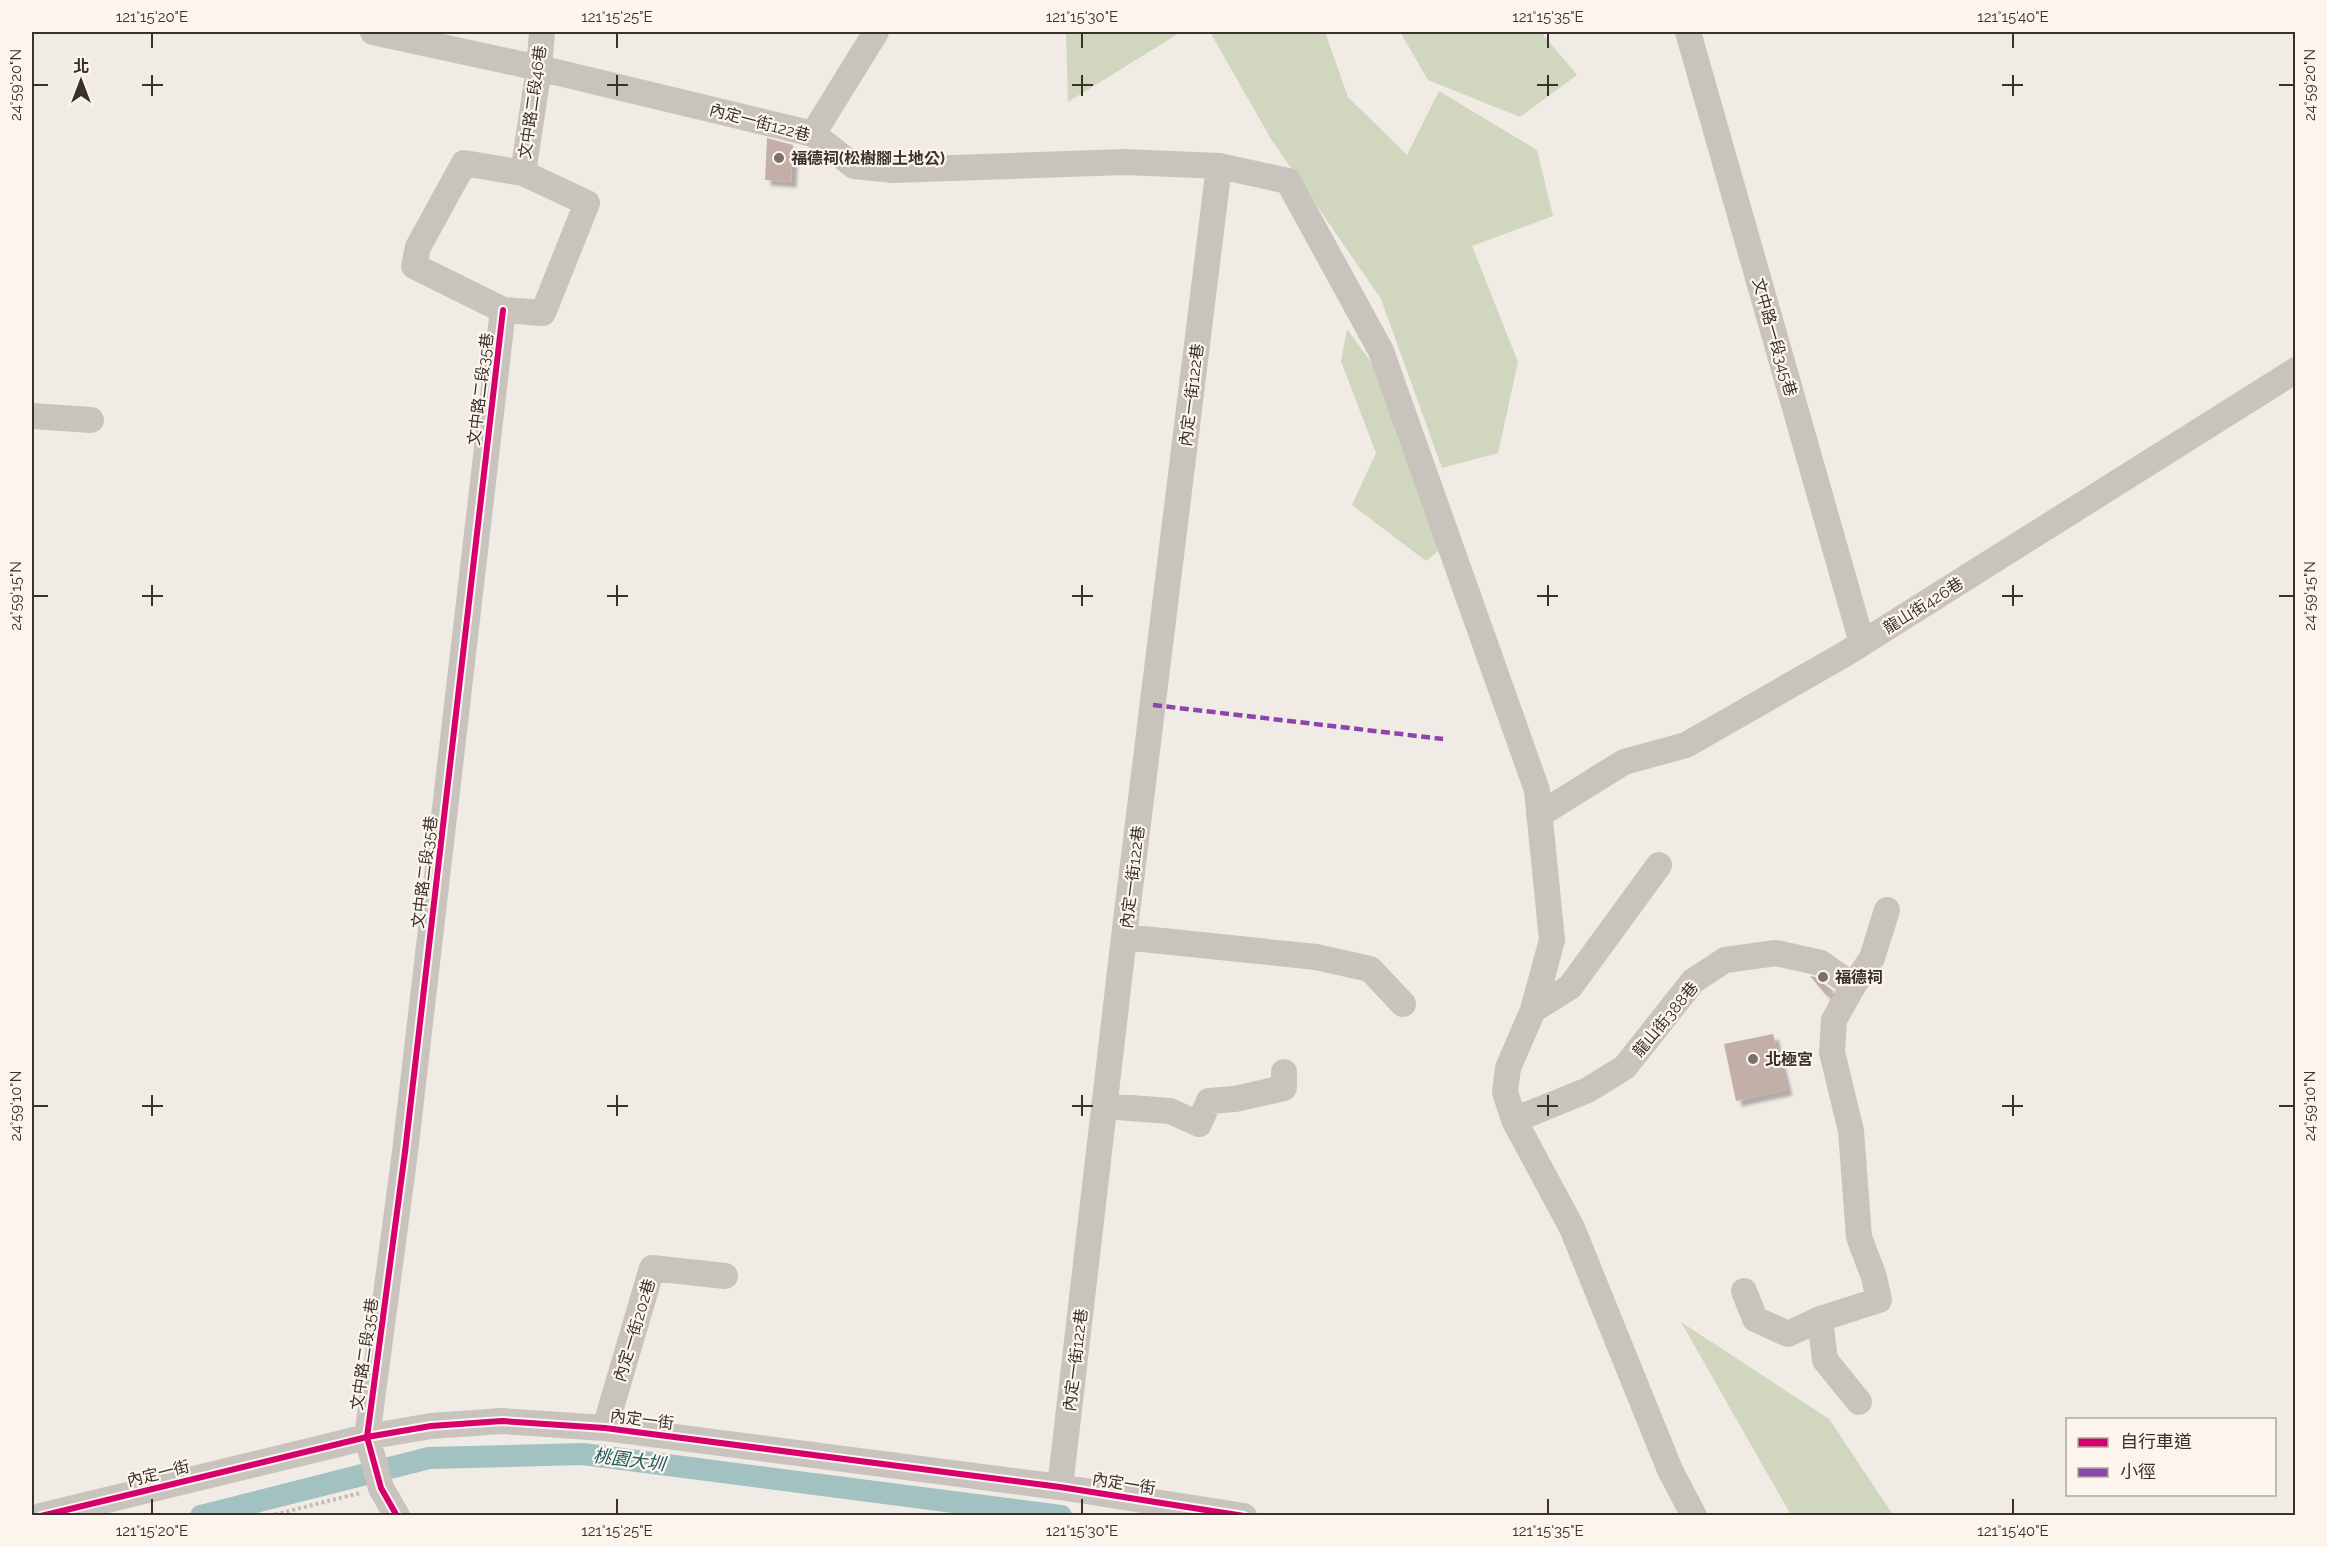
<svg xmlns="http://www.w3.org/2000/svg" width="2327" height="1547" font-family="Raleway,'Noto Sans TC',sans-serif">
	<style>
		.green { fill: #d1d6bf }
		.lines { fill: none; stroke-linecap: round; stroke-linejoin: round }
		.canal { stroke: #a1c2c1; stroke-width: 22 }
		.building { fill: #c3afa7; filter: url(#shadow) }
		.path { stroke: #c2bbb6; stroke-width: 4; stroke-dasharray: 3 3; stroke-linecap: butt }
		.minor { stroke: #c9c3be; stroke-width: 26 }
		.quiet { stroke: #8e44ad; stroke-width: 4.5; stroke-dasharray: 9 4.5; stroke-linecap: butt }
		.cycleway-casing { stroke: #fbf5ee; stroke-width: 10 }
		.cycleway { stroke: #d6006c; stroke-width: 6 }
		.ticks { fill: none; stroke: #3b302b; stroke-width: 2 }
		.poi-dot { fill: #7a716c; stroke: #fbf5ee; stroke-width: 2 }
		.labels { text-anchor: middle; stroke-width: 4.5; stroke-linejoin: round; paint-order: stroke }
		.street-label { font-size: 16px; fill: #3b302b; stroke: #fbf5ee }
		.poi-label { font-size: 16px; font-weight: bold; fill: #3b302b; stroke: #fbf5ee; text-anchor: start }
		.water-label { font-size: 18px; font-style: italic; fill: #1f5a5e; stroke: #fbf5ee }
		.neatline { fill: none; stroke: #3b302b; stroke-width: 2 }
		.ticks-label { font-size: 15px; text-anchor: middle; fill: #3b302b }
	</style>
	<defs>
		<filter id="shadow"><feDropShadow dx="5.5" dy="5.5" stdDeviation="1.5" flood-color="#0004"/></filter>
	</defs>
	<rect width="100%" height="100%" fill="#f0ebe5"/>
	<path class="green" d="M1066,32h115l-113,70z
		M1210,32h115l23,65 59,58 32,-64 98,59 16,66 -81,30 46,116 -20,91 -56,15 -61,-169 -110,-160z
		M1400,32h141l36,43 -57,42 -92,-37z
		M1347,329l29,40 63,181 -13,11 -74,-56 24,-52 -35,-92z
		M1681,1322l148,97 64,96h-102z"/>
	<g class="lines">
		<path class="canal" d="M201,1516l228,-58 154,-4 478,62"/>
	</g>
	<path class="building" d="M767,138l26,7 -2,37 -26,-2z
		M1810,976l5,1 18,14 -5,6z
		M1773,1034l14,56 -51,11 -12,-57z"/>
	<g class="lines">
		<path class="path" d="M269,1516l91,-23"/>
		<path class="minor" d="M373,32l166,36 274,66 41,32 40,4 231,-8 94,4 69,15 93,170 156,439 15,150 -19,70 -25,58 -3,24 9,28 58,108 98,242 24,46
			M1688,32l174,611
			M813,134l63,-102
			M464,163l59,10 64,30 -44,110 -40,-3 -89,-44 4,-19z
			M523,173l16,-105 3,-36
			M32,416l59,4
			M1539,815l85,-53 62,-17 159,-91 451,-284
			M1124,937l192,20 54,12 33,35
			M1533,1010l37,-23 89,-122
			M1104,1106l66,5 29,13 10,-23 26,-2 49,-11v-16
			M1514,1120l74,-30 37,-23 68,-86 32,-21 51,-7 45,10 32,23
			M1744,1291l11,28 33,15 32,-15
			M1859,1402l-34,-42 -5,-41 59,-19 -5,-23 -15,-40 -8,-106 -19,-79 2,-32 19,-34 19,-28 15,-48
			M605,1428l47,-160 73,8
			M1060,1487l64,-550 95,-771
			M41,1516l326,-79 64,-11 71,-5 103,7 455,59 184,29
			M397,1516l-16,-28 -14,-51 38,-285 98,-842"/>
		<path class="quiet" d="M1153,705l290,34"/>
		<defs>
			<path id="cycleway" d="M41,1516l326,-79 64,-11 71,-5 103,7 455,59 184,29
				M397,1516l-16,-28 -14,-51 38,-285 98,-842"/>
		</defs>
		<use href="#cycleway" class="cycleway-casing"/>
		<use href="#cycleway" class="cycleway"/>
	</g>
	<path class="ticks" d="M152,33v15M617,33v15M1082,33v15M1548,33v15M2013,33v15M152,75v21M617,75v21M1082,75v21M1548,75v21M2013,75v21M33,85h15M142,85h21M607,85h21M1072,85h21M1537,85h21M2002,85h21M2279,85h15M152,585v21M617,585v21M1082,585v21M1548,585v21M2013,585v21M33,596h15M142,596h21M607,596h21M1072,596h21M1537,596h21M2002,596h21M2279,596h15M152,1095v21M617,1095v21M1082,1095v21M1548,1095v21M2013,1095v21M33,1106h15M142,1106h21M607,1106h21M1072,1106h21M1537,1106h21M2002,1106h21M2279,1106h15M152,1499v15M617,1499v15M1082,1499v15M1548,1499v15M2013,1499v15"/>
	<g class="poi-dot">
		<circle cx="779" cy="158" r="6"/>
		<circle cx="1823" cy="977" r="6"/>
		<circle cx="1753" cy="1059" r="6"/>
	</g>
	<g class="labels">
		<g class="street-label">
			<text transform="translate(532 102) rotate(-82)" y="6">文中路二段46巷</text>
			<text transform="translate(760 122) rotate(15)" y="6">內定一街122巷</text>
			<text transform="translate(1775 337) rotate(74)" y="6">文中路一段345巷</text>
			<text transform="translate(480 389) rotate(-83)" y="6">文中路二段35巷</text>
			<text transform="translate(1191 395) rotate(-83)" y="6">內定一街122巷</text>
			<text transform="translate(1923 605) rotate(-32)" y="6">龍山街426巷</text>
			<text transform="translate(424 872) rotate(-83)" y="6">文中路二段35巷</text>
			<text transform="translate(1132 877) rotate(-83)" y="6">內定一街122巷</text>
			<text transform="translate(1665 1019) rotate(-50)" y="6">龍山街388巷</text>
			<text transform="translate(634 1330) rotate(-73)" y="6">內定一街202巷</text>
			<text transform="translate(364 1354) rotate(-82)" y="6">文中路二段35巷</text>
			<text transform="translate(1075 1360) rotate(-83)" y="6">內定一街122巷</text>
			<text transform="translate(642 1419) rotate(7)" y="6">內定一街</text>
			<text transform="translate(158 1473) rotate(-14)" y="6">內定一街</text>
			<text transform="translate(1124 1483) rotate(9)" y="6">內定一街</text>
		</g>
		<g class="poi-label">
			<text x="791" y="164">福德祠(松樹腳土地公)</text>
			<text x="1835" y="983">福德祠</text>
			<text x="1765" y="1065">北極宮</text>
		</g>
		<g class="water-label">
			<text transform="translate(629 1460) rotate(7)" y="6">桃園大圳</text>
		</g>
	</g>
	<rect width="2327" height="1547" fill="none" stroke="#fbf5ee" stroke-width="66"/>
	<rect x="2066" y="1418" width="210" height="78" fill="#fbf5ee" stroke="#aea6a0" stroke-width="1.5"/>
	<rect x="2078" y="1438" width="30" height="9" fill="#d6006c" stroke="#aea6a0" stroke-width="1.5"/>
	<text x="2120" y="1448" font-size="18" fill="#3b302b">自行車道</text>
	<rect x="2078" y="1468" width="30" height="9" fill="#8e44ad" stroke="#aea6a0" stroke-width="1.5"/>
	<text x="2120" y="1478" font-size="18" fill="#3b302b">小徑</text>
	<g transform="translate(81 81)" stroke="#fbf5ee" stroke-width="4.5" paint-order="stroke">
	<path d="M0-4.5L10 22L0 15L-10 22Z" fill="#3b302b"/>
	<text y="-9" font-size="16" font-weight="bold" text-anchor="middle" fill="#3b302b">北</text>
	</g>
	<rect x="33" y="33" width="2261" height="1481" class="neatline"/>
	<g class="ticks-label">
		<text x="152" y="22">121°15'20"E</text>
		<text x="617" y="22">121°15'25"E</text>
		<text x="1082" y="22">121°15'30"E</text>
		<text x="1548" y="22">121°15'35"E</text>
		<text x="2013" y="22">121°15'40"E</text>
		<text transform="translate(16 85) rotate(-90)" y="5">24°59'20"N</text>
		<text transform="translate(2310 85) rotate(-90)" y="5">24°59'20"N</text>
		<text transform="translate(16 596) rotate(-90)" y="5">24°59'15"N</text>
		<text transform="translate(2310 596) rotate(-90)" y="5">24°59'15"N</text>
		<text transform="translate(16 1106) rotate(-90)" y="5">24°59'10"N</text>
		<text transform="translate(2310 1106) rotate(-90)" y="5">24°59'10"N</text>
		<text x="152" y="1536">121°15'20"E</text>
		<text x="617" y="1536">121°15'25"E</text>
		<text x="1082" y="1536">121°15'30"E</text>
		<text x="1548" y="1536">121°15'35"E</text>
		<text x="2013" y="1536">121°15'40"E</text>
	</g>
</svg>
